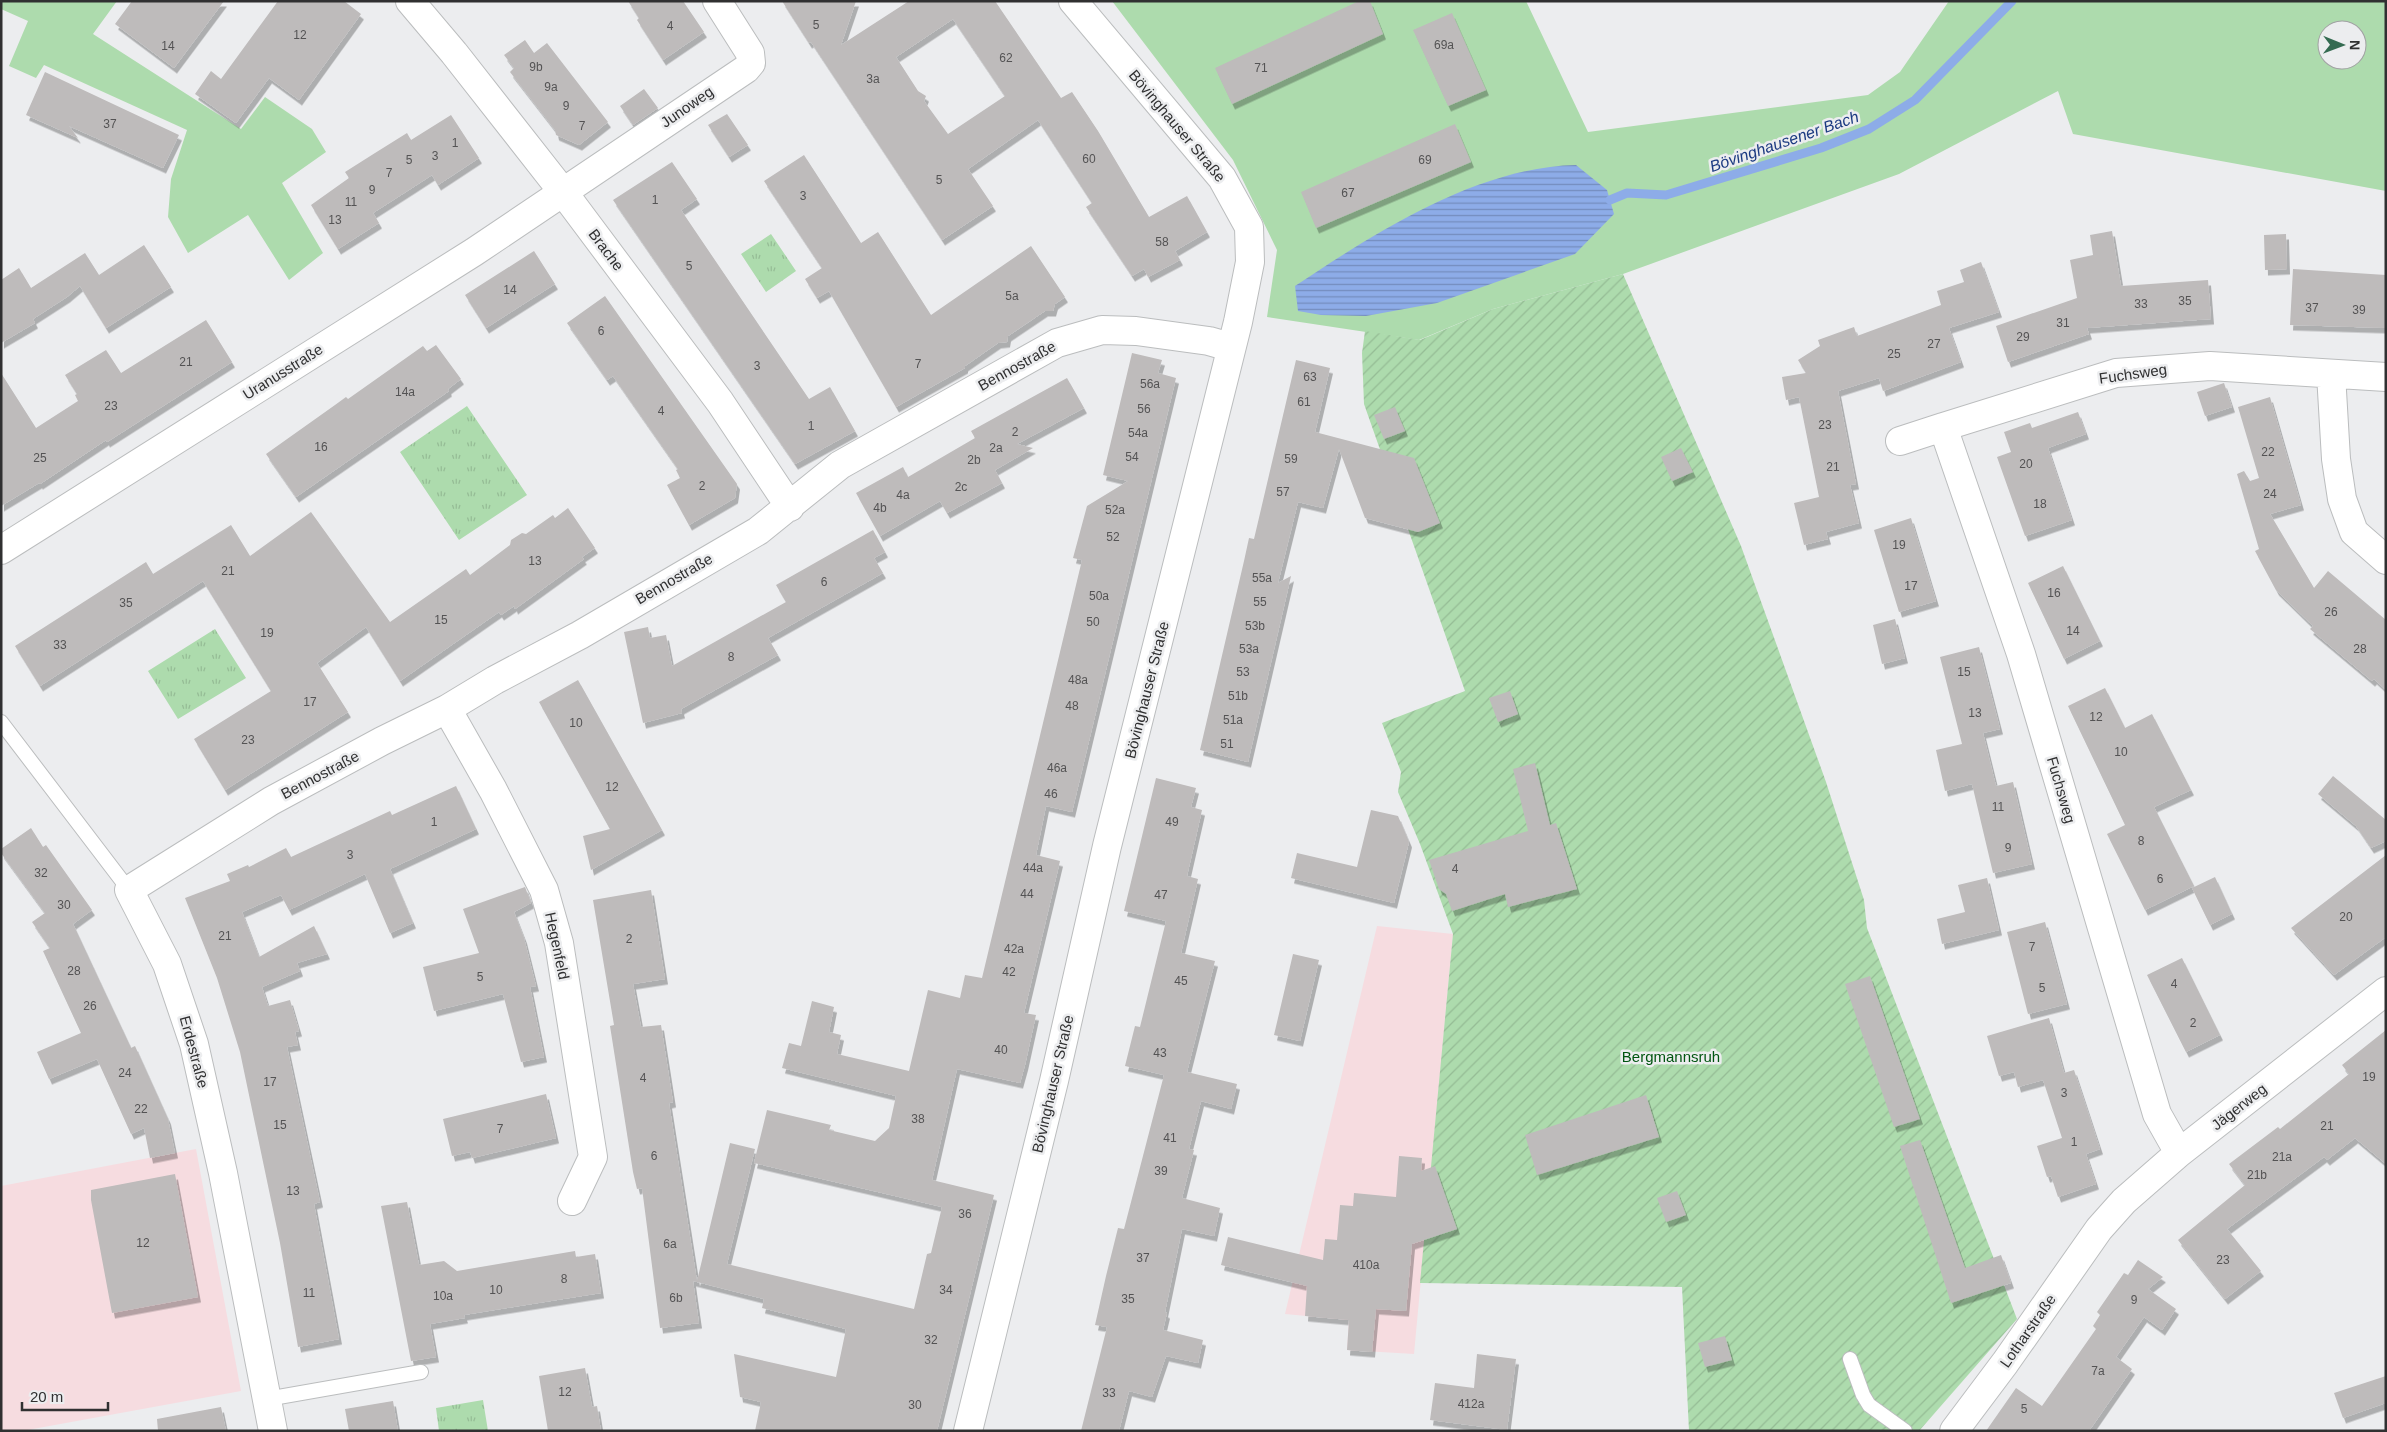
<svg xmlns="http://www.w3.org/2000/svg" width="2387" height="1432" font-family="Arial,sans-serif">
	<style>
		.education { fill: #f6dce0 }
		.grass { fill: #addbad; fill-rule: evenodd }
		.park { fill: url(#park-tufts) }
		.garden { fill: url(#garden-furrows) }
		.water { fill: url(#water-rules) }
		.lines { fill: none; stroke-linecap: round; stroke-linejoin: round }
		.stream { stroke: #8dace8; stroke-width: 9 }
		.building { fill: #bebbbb; fill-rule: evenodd; filter: url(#shadow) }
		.service-casing { stroke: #bbbdbe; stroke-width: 16 }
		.minor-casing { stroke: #bbbdbe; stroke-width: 30 }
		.service { stroke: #fff; stroke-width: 14 }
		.minor { stroke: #fff; stroke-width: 28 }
		.labels { text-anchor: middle; stroke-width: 5; stroke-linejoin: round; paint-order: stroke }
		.number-label { font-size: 12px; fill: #545354 }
		.street-label { font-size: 15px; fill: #303031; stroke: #ecedef }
		.park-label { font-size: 15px; fill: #051; stroke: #ecedef }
		.water-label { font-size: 16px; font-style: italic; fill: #1b3a81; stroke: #ecedef }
	</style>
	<defs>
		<pattern id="park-tufts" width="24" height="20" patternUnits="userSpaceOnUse" patternTransform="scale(1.25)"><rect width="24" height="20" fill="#addbad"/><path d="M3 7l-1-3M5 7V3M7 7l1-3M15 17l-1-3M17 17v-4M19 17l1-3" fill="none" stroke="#95bc95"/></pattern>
		<pattern id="garden-furrows" width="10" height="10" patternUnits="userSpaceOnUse" patternTransform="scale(1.25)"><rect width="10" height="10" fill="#addbad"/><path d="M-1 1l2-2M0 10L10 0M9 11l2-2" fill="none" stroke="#95bc95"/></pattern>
		<pattern id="water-rules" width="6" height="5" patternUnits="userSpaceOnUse" patternTransform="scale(1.25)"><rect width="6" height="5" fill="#8dace8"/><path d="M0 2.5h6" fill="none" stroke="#748cbd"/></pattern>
		<filter id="shadow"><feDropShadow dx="3" dy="5.5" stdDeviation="0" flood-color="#0004"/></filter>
	</defs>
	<rect width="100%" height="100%" fill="#ecedef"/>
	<path class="education" d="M1377,926l76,8 -39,420 -67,-4 2,-30 -64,-6z
		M196,1149l45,242 -219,40h-21v-245z"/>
	<path class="grass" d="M1,1h116l-24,33 148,95 24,-32 47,32 14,23 -44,31 41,70 -34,27 -41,-65 -60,38 -20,-36 3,-38 16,-49 -143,-65 -8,13 -27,-12 19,-45 -27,-12z
		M1112,1h414l62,131 280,-37 32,-23 49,-71h437v190l-313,-57 -15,-43 -159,83 -276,100 -130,35 -74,31 -152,-23 10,-67 -44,-90zM2327,30h30v30h-30z"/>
	<path class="park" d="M771,234l25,37 -30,21 -25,-38z
		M467,406l60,89 -68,45 -59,-88z
		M215,629l31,49 -68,41 -30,-48z
		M483,1400l5,31h-49l-3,-23z"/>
	<path class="garden" d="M1623,274l118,272 85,236 38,118 3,28 150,391 -98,112h-230l-7,-144 -262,-4 33,-349 -33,-90 -22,-52 3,-20 -19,-49 83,-32 -101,-287 -2,-51 3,-22 55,9 73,-31z"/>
	<path class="water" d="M1576,165l31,25 7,24 -39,40 -138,49 -71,13 -45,-1 -23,-4 -3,-25c80,-53 182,-119 281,-121z"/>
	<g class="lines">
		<path class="stream" d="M1610,200l17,-7 39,2 155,-47 48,-19 46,-29 97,-99"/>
	</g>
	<path class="building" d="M132,1h92l-50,67 -59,-44z
		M278,1h66l17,13 -62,86 -30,-22 -33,45 -41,-29 16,-23 10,8z
		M628,1h55l21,31 -41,28 -26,-40 2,-2z
		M782,1h74l-15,44 68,-44h86l66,97 11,-6 26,39 51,86 38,-21 20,36 -32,19 5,9 -32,17 -4,-8 -12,7 -46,-69 6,-4 -54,-83 -70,49 25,37 -51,34 -131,-198 -2,1zM953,19l52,77 -57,38 -24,-33 2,-5 -8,-5 -22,-34z
		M1359,1h11l13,33 -151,70 -17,-36z
		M1452,13l34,77 -38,16 -35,-76z
		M525,40l9,13 13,-10 61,79 -29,23 -23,-10 -1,-5 -45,-58 4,-4 -10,-13z
		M45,72l134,63 -16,33 -94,-42 9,12 -52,-23z
		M644,89l14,19 -25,17 -13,-19z
		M727,114l21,31 -19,12 -21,-32z
		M451,115l28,43 -41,27 -6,-10 -20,13 -39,25 6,10 -41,26 -27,-44 38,-27 -4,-6 30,-19 32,-20 4,7z
		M1455,124l16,38 -155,66 -15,-36z
		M804,155l57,88 17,-11 53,83 100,-69 34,51 -10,7 -2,7h-8l-37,25 -1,6 -9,1 -33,23v2l-69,39 -67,-116 -12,7 -12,-19 17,-11 -58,-87z
		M672,162l25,37 -16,11 128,189 21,-12 25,44 -60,33 -182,-264z
		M2112,231l9,55 87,-6 3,39 -124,9 2,6 -81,28 -12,-36 81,-28 -7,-38 23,-5 -3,-20z
		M2286,234l1,35 -22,1 -1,-35z
		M144,245l27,42 -65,41 -26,-42 -13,11 -34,22 2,4 -34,20v-63l18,-12 12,20 54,-35 14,22z
		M534,251l21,33 -69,44 -21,-33z
		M1981,262l18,50 -50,16 12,34 -78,29 -4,-13 -41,13 18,93 -6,1 9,38 -33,9 2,7 -24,6 -10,-42 25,-6 -20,-100 -13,3 -4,-23 24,-4 -8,-13 22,-14 -2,-6 36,-13 3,9 84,-31 -4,-14 27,-9 -4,-12z
		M2293,269l93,6v53l-96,-3z
		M605,296l132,188 -2,14 -46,27 -22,-40 13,-7 -4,-8 2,-1 -65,-93 -6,4 -40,-57z
		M206,320l26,42 -125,80 -1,-2 -66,44 -1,-1 -38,23v-133l35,55 42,-27 -3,-6 2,-1 -12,-19 41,-25 15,23z
		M436,345l25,34 -13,10 1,2 -153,106 -30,-43 69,-49 11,-8 2,2 75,-53 4,5z
		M1132,353l30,7 -4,13 18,5 -104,434 -26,-6 -10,49 24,6 -36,152 12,2 -11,50 -5,18 -63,-14 -25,111 62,15 -57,236h-182l6,-29 -21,-5 -6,-43 102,23 10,-48 -84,-21 2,-9 -71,-18 6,42 -39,5 -18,-140 -5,1 -4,-17 -23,-146 4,-1 -21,-125 58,-10 14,89 -32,5 8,43 20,-2 12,77 -4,1 28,178 33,-138 25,6 -28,115 187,45 13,-55 4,-1 11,-46 -188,-44 13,-53 64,15 -2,5 46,11 14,-13 7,-32 -114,-28 7,-25 12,3 11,-45 22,6 -5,25 12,3 -4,19 72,17 19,-81 32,8 5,-23 17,3 100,-418 -9,-2 14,-52 41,-25 -25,-6z
		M1296,360l34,8 -15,64 99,26 26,65 -22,9 -53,-14 -26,-69 -16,59 -25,-6 -20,81 13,-7 -43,186 -48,-12 44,-189 5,-23 5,1z
		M1067,378l17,30 -67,36 16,4 -38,22 7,13 -55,30 -7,-12 -60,35 -24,-43 47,-26 5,10 67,-39 -4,-7z
		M2224,383l8,24 -27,9 -8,-24z
		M2270,397l31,108 -31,9 44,74 14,-17 58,49v70l-12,-11 -2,2 -62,-52 3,-3 -37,-36 -21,-39 4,-2 -22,-75 7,-3 6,10 9,-3 -21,-71z
		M1395,407l10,24 -21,8 -10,-24z
		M2078,412l8,22 -38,14 24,72 -47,16 -28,-79 14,-5 -7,-20 26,-9 2,5z
		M1681,448l12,24 -21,9 -11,-24z
		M568,508l27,40 -13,9 2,2 -69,50 -1,-3 -13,9 -2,-3 -99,69 -34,-54 -49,36 31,49 -123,78 -31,-51 77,-48 -68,-110 -163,105 -25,-40 131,-84 7,12 78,-49 19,31 61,-44 79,110 76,-53 4,6 40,-30 1,-5 11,-7 4,1 27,-19 2,3z
		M1911,518l25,83 -37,11 -25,-82z
		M873,530l12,22 -11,6 9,15 -115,65 10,17 -97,54 1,4 -39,10 -19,-91 24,-5 2,11 16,-3 6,31 114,-64 -10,-17z
		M2063,566l37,75 -36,18 -36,-76z
		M1895,619l10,39 -23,6 -9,-39z
		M1979,647l21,82 -17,4 13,53 17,-4 19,82 -39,9 -21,-89 -27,7 -9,-41 26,-6 -22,-87z
		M578,680l84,150 -71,40 -8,-34 27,-7 -71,-127z
		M2105,688l20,40 27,-14 39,76 -37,17 40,79 -49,24 -38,-76 18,-9 -57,-119z
		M1510,691l8,23 -20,8 -9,-24z
		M1535,763l15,62 6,-2 21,66 -69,18 -3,-13 -53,17 -6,-17 -7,-5 -10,-29 99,-29 -15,-62z
		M2333,776l53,44v21l-15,7 -15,-22 -38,-32z
		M1156,778l40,10 -5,19 11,3 -15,66 11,3 -17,74 34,8 -28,111 50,12 -6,25 -30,-8 -12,48 5,1 -12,48 38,10 -6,28 -32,-7 -17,83 2,1 -4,17 40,10 -5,23 -32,-7 -14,41 -23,-6 -10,40h-38l26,-104 -12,-2 11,-49 12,-48 6,1 40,-154 -39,-9 10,-40 5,1 26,-106 -42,-10z
		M456,786l20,43 -86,40 23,54 -23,10 -25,-59 -76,36 -8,-15 -39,17 17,45 55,-31 13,28 -30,9 3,8 -38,16 6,19 22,-6 9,31 -4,1 3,13 -11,2 33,155 -6,2 25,135 -41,8 -18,-104 -40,-191 -23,-74 -32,-80 45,-17 -3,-7 21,-9 1,2 37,-19 5,9 99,-46 2,4z
		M1371,810l27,6 11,26 -15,61 -103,-25 6,-25 60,14z
		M31,828l12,19 3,-2 46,65 -19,14 58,124 4,-2 33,73 7,34 -25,5 -6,-30 -13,6 -34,-75 -48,20 -12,-27 44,-19 -38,-82 7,-3 -18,-26 13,-9 -44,-60v-4z
		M2386,855v82l-52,38 -43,-47z
		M2215,877l17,37 -22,11 -18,-37z
		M1987,878l12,52 -57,14 -5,-25 28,-7 -7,-27z
		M525,887l6,16 -17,9 10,26 12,48 -6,1 14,70 -23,5 -18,-68 -69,17 -11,-44 56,-14 -16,-44z
		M2045,922l22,82 -39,10 -21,-82z
		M1293,954l26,6 -19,81 -26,-6z
		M2182,958l38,77 -34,17 -39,-77z
		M1870,976l50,143 -26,8 -49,-143z
		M2049,1018l15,55 10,-3 26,79 -14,5 10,30 -38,13 -7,-21 -4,1 -10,-31 25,-8 -19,-58 -25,7 -4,-15 -15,4 -12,-40z
		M2386,1030v134l-31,-26 -28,22 -3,-3 -97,72 34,42 -36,28 -47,-59 67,-55 -16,-21 49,-37 2,2 69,-55 -7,-9z
		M546,1094l10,44 -84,20 -2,-6 -18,4 -9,-37z
		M1646,1095l13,42 -122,38 -12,-40z
		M1920,1140l45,128 36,-13 10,28 -60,20 -51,-157z
		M1399,1156l23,2 -1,13 14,-5 22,63 -45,15 -6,67 -30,-2 -4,43 -25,-2 2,-30 -44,-4 2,-30 -86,-21 7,-28 95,23 2,-21 12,1 3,-35 13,1 1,-13 42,4z
		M175,1174l23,123 -86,16 -21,-113v-10z
		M1677,1191l9,24 -20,7 -9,-24z
		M407,1202l12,63 25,-4 13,10 118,-20 1,6 19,-3 6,39 -137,22 1,3 -35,6 6,33 -25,4 -30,-155z
		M2138,1260l25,17 -15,12 28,20 -14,21 -18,-13 -28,40 16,12 -43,62h-103l30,-43 26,18 54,-77 -3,-3 7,-11 -3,-3 27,-39 4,2z
		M1725,1336l7,24 -27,7 -7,-24z
		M1477,1354l39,5 -9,71 -77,-10 5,-37 39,5z
		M585,1368l7,39 5,-1 4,25h-53l-9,-55z
		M2386,1376v27l-43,15 -9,-25z
		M393,1401l5,30h-49l-4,-22z
		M221,1407l5,24h-68l-1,-12z"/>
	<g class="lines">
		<defs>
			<path id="service" d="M1,722l128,168
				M1850,1359l13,36 6,10 36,26
				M267,1399l154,-27"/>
			<path id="minor" d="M410,1l44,52 109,139 157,210 70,105
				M2331,374l5,85 6,40 12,33 32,28
				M1900,441l43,-14
				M1,550l473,-298 272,-183 5,-6 -1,-10 -33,-52
				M447,709l46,81 51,100 15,53 34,214 -21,44
				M2179,1153l-22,-39 -136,-460 -78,-227 173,-54 94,-7 176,11
				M273,1431l-50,-258 -29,-129 -27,-80 -38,-74 142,-89 111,-60 65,-32 48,-29 85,-45 178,-104 82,-66 217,-122 45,-13 34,1 73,10 21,6
				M968,1431l86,-350 53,-235 131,-524 12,-60 -1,-35 -27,-49 -149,-177
				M1954,1431l51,-68 94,-134 25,-28 55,-48 207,-162"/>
		</defs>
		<use href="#service" class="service-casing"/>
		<use href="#minor" class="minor-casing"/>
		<use href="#service" class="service"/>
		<use href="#minor" class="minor"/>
	</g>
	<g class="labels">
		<g class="number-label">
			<text x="816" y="29">5</text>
			<text x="670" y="30">4</text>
			<text x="300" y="39">12</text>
			<text x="1444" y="49">69a</text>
			<text x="168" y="50">14</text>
			<text x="1006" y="62">62</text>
			<text x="536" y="71">9b</text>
			<text x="1261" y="72">71</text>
			<text x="873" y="83">3a</text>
			<text x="551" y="91">9a</text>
			<text x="566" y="110">9</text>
			<text x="110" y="128">37</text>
			<text x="582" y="130">7</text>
			<text x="455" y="147">1</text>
			<text x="435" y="160">3</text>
			<text x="1089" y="163">60</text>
			<text x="409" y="164">5</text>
			<text x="1425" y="164">69</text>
			<text x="389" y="177">7</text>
			<text x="939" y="184">5</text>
			<text x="372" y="194">9</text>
			<text x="1348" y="197">67</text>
			<text x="803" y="200">3</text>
			<text x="655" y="204">1</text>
			<text x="351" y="206">11</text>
			<text x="335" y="224">13</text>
			<text x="1162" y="246">58</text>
			<text x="689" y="270">5</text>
			<text x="510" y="294">14</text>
			<text x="1012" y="300">5a</text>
			<text x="2185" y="305">35</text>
			<text x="2141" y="308">33</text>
			<text x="2312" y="312">37</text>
			<text x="2359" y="314">39</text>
			<text x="2063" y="327">31</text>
			<text x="601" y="335">6</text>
			<text x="2023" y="341">29</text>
			<text x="1934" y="348">27</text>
			<text x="1894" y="358">25</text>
			<text x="186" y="366">21</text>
			<text x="918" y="368">7</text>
			<text x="757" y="370">3</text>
			<text x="1310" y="381">63</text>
			<text x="1150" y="388">56a</text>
			<text x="405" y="396">14a</text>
			<text x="1304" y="406">61</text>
			<text x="111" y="410">23</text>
			<text x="1144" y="413">56</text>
			<text x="661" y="415">4</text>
			<text x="1825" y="429">23</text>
			<text x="811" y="430">1</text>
			<text x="1015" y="436">2</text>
			<text x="1138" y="437">54a</text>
			<text x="321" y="451">16</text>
			<text x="996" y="452">2a</text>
			<text x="2268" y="456">22</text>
			<text x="1132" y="461">54</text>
			<text x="40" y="462">25</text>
			<text x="1291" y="463">59</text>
			<text x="974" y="464">2b</text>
			<text x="2026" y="468">20</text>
			<text x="1833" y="471">21</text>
			<text x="702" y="490">2</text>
			<text x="961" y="491">2c</text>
			<text x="1283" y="496">57</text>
			<text x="2270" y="498">24</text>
			<text x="903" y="499">4a</text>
			<text x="2040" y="508">18</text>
			<text x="880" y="512">4b</text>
			<text x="1115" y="514">52a</text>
			<text x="1113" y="541">52</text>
			<text x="1899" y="549">19</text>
			<text x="535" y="565">13</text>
			<text x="228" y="575">21</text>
			<text x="1262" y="582">55a</text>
			<text x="824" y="586">6</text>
			<text x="1911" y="590">17</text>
			<text x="2054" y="597">16</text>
			<text x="1099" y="600">50a</text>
			<text x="1260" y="606">55</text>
			<text x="126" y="607">35</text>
			<text x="2331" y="616">26</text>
			<text x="441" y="624">15</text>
			<text x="1093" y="626">50</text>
			<text x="1255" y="630">53b</text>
			<text x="2073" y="635">14</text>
			<text x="267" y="637">19</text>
			<text x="60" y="649">33</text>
			<text x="1249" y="653">53a</text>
			<text x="2360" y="653">28</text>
			<text x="731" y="661">8</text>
			<text x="1243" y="676">53</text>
			<text x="1964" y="676">15</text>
			<text x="1078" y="684">48a</text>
			<text x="1238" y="700">51b</text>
			<text x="310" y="706">17</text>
			<text x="1072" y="710">48</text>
			<text x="1975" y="717">13</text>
			<text x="2096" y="721">12</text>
			<text x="1233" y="724">51a</text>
			<text x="576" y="727">10</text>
			<text x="248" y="744">23</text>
			<text x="1227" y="748">51</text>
			<text x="2121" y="756">10</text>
			<text x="1057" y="772">46a</text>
			<text x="612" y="791">12</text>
			<text x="1051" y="798">46</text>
			<text x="1998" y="811">11</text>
			<text x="434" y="826">1</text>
			<text x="1172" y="826">49</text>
			<text x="2141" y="845">8</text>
			<text x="2008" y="852">9</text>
			<text x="350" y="859">3</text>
			<text x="1033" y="872">44a</text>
			<text x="1455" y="873">4</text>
			<text x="41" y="877">32</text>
			<text x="2160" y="883">6</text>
			<text x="1027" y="898">44</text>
			<text x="1161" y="899">47</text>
			<text x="64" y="909">30</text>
			<text x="2346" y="921">20</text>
			<text x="225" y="940">21</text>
			<text x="629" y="943">2</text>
			<text x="2032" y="951">7</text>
			<text x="1014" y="953">42a</text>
			<text x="74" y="975">28</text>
			<text x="1009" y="976">42</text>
			<text x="480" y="981">5</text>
			<text x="1181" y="985">45</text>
			<text x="2174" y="988">4</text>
			<text x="2042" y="992">5</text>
			<text x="90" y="1010">26</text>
			<text x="2193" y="1027">2</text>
			<text x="1001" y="1054">40</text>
			<text x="1160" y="1057">43</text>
			<text x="125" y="1077">24</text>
			<text x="2369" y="1081">19</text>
			<text x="643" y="1082">4</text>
			<text x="270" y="1086">17</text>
			<text x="2064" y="1097">3</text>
			<text x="141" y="1113">22</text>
			<text x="918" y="1123">38</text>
			<text x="280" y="1129">15</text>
			<text x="2327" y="1130">21</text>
			<text x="500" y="1133">7</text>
			<text x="1170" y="1142">41</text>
			<text x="2074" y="1146">1</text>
			<text x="654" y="1160">6</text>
			<text x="2282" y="1161">21a</text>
			<text x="1161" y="1175">39</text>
			<text x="2257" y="1179">21b</text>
			<text x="293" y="1195">13</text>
			<text x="965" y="1218">36</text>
			<text x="143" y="1247">12</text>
			<text x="670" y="1248">6a</text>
			<text x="1143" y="1262">37</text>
			<text x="2223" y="1264">23</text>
			<text x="1366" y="1269">410a</text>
			<text x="564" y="1283">8</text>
			<text x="496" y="1294">10</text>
			<text x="946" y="1294">34</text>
			<text x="309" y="1297">11</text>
			<text x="443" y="1300">10a</text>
			<text x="676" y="1302">6b</text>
			<text x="1128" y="1303">35</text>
			<text x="2134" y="1304">9</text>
			<text x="931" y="1344">32</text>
			<text x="2098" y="1375">7a</text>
			<text x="565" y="1396">12</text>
			<text x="1109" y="1397">33</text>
			<text x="1471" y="1408">412a</text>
			<text x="915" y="1409">30</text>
			<text x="2024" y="1413">5</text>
		</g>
		<g class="street-label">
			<text transform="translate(687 107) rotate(-35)" y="5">Junoweg</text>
			<text transform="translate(1177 126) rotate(50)" y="5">Bövinghauser Straße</text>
			<text transform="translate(606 250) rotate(53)" y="5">Brache</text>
			<text transform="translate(1017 366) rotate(-29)" y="5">Bennostraße</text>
			<text transform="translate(283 372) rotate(-32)" y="5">Uranusstraße</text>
			<text transform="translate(2133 374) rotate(-8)" y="5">Fuchsweg</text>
			<text transform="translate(674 579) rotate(-30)" y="5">Bennostraße</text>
			<text transform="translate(1147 690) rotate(-76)" y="5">Bövinghauser Straße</text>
			<text transform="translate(320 775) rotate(-28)" y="5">Bennostraße</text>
			<text transform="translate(2061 790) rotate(74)" y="5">Fuchsweg</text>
			<text transform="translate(557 946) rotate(78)" y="5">Hegenfeld</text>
			<text transform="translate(194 1052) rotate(75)" y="5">Erdestraße</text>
			<text transform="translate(1053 1084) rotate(-77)" y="5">Bövinghauser Straße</text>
			<text transform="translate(2239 1107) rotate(-38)" y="5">Jägerweg</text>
			<text transform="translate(2028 1331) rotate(-55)" y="5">Lotharstraße</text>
		</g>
		<g class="park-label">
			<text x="1671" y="1062">Bergmannsruh</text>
		</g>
		<g class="water-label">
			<text transform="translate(1784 141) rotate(-19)" y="6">Bövinghausener Bach</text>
		</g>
	</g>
	<rect width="2387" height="1432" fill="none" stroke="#303031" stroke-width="5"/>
	<g transform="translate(2342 45) rotate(91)"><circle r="24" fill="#ecedef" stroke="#a1a1a3"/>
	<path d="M0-4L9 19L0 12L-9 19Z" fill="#346b51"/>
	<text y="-8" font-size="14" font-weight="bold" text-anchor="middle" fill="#303031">N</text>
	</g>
	<path d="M22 1402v8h86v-8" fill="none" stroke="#303031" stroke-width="2.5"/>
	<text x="30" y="1402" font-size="15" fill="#303031" stroke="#ecedef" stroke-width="4" paint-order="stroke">20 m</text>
</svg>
